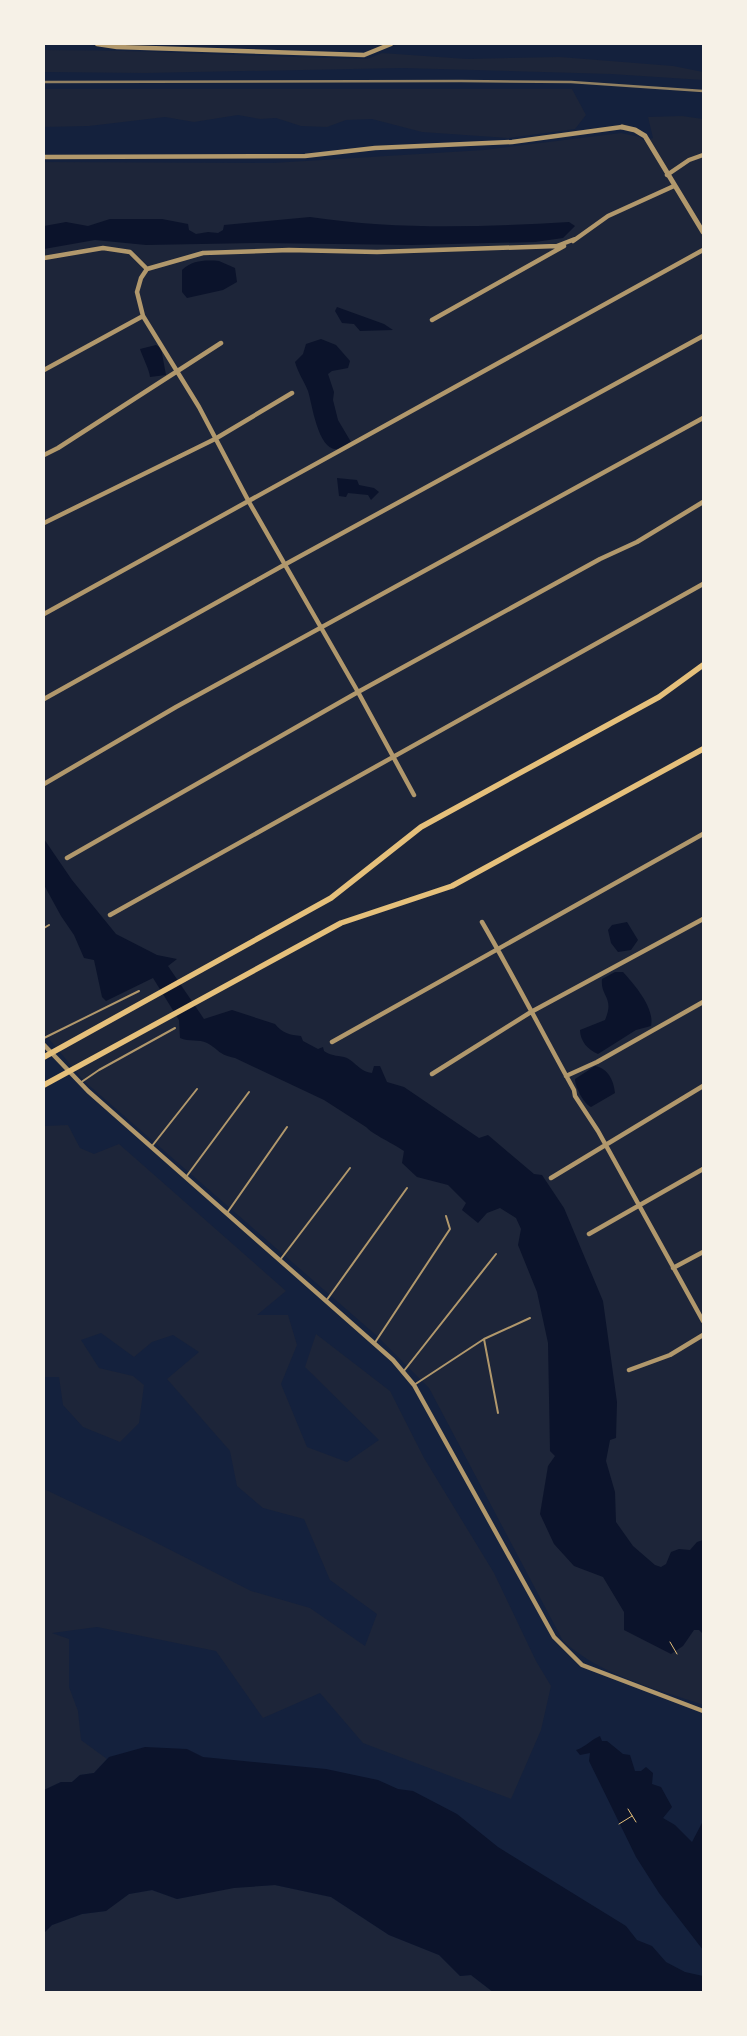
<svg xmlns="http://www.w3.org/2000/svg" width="747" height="2036" font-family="Raleway,sans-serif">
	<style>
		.green { fill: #1d2539 }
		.water { fill: #0b132b }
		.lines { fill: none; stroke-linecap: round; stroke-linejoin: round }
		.path { stroke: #e5c07b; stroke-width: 1 }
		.service { stroke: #b1986c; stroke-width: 2 }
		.minor { stroke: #b1986c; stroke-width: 4.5 }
		.tertiary { stroke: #b1986c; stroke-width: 5 }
		.secondary { stroke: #e5c07b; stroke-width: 5.5 }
		.rail { stroke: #918062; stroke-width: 2.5 }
	</style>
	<rect width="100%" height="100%" fill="#14213d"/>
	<path class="green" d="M44,50c107,0 215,7 323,9l15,-6 85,6 93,-2 113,9 30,6v8l-92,-6 -209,-6 -257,5 -101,-1z
		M44,89h528l14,26 -11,14 -67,9 -86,-6 -50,-13 -26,1 -19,7 -26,-1 -25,-8 -16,1 -22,-4 -44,7 -29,-5 -76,9 -45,1z
		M682,116l21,3v1586c-48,-17 -101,-29 -140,-64l-134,-253 -52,-52 -293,-255 -40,-48v-871l229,1 211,-13 137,-17 19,4 4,4 9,-3 -5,-21z
		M68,1125l12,23 14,6 25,-10 167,147 -29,24h31l9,30 -16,39 26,63 40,15 32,-22 -74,-73 11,-33 74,57 34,67 70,115 42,88 15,25 -10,44 -30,69 -148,-56 -43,-50 -57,25 -47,-67 -119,-24 -45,6 17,6v48l9,24 3,29 26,19 -13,14 -14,2 -8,7h-11l-17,8v-301l101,48 106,54 59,17 55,38 12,-32 -47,-34 -26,-61 -41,-11 -26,-22 -7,-35 -63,-72 32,-27 -26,-17 -21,7 -18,15 -33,-24 -20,7 18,28 34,8 11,9 -5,38 -19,19 -37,-15 -20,-22 -4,-28h-15v-251z
		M275,1885l56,12 58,38 50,20 21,21 11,-1 22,17h-449v-59l8,-8 30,-11 23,-3 24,-17 23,-4 25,9 57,-12z"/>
	<path class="water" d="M310,217c86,13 173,10 259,5l6,4 -12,12 -28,4 -123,3 -154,-2 -112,2 -51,-5 -51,9v-23l22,-4 22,4 22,-7h52l26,5 1,6 7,4 12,-2 10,1 5,-3 1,-5z
		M219,261l16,7 2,14 -14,8 -36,8 -5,-6v-22c11,-10 23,-10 37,-9z
		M337,307l47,17 9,6 -33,1 -6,-7 -12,-1 -7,-12z
		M321,339l15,6 14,16 -2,7 -16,3 -4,3 6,18 -1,8 5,20 13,22c-31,29 -38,-36 -43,-51 -4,-10 -10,-18 -13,-29l8,-8 3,-10z
		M156,345l5,3 5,27 -16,2c-1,-8 -7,-19 -10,-28z
		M337,478l20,2 2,5 15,3 5,4 -8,8 -3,-5 -20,-2 -2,4 -7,-1z
		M44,839l28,41 44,54 41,21 20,4 -9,7 36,53 28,-9 43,14c7,9 15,11 26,12l2,5 15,8 5,-2 1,4c9,6 15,4 23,7 9,5 14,14 25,15l2,-7h6l7,16 17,5 75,51 9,-3 46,39 8,1 22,33 39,93 14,101 -1,36 -6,2 -4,21 9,31 1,30 17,24 22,19 6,2 5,-3 5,-12 8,-3 11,1 7,-8 6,-2v94l-4,-4h-5l-11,16 -12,8 -47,-24v-18l-21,-35 -29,-11 -20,-22 -14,-30 8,-48 7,-10 -5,-5 -2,-108 -11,-51 -19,-47 3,-16 -5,-11 -16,-10 -13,5 -9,10 -16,-13 4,-7 -18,-18 -31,-8 -15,-14 2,-12c-10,-7 -32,-17 -38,-24l-42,-27 -89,-42c-18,-4 -15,-8 -28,-15 -8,-4 -18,-1 -27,-5l-1,-18 -26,-42 -47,23 -4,-4 -8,-37 -10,-2 -10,-23 -13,-19 -17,-31z
		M627,922l11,18 -7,10 -13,2 -7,-9 -3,-13 4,-5z
		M615,972h8c11,12 32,36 28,54l-15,4 -38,24c-10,-4 -18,-13 -18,-24l25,-10c10,-23 -5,-23 -3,-41z
		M595,1066c13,2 19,15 20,27l-24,14c-7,-3 -16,-20 -16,-28z
		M600,1736l2,5h5l16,13 7,1 5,16h6l5,-4 7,6 -1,11 9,3 11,20 -9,11 12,7 17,17 11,-21v129l-44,-57 -23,-36 -47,-96 1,-8 -10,2 -4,-5c10,-3 14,-10 24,-14z
		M145,1747l42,2 16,8 123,12 52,11 20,9 15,2 44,23 41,33 128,79 11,14 15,6 14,16 19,10 18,4v16h-210l-22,-17 -11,1 -21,-21 -50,-20 -58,-38 -56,-12 -41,3 -57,11 -25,-9 -23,4 -23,17 -24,3 -30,11 -8,8v-143l17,-8h11l8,-7 14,-2 15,-16z"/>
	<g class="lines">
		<path class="path" d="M670,1642l7,12
			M628,1809l8,13
			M619,1824l13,-8"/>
		<path class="service" d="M44,928l5,-3
			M44,1038l95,-47
			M80,1083l19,-13 76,-42
			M152,1146l45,-57
			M186,1177l63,-85
			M227,1213l60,-86
			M280,1260l70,-92
			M326,1301l81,-113
			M484,1339l14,74
			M374,1344l76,-115 -4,-13
			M403,1372l93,-118
			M414,1385l70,-46 46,-21"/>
		<path class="minor" d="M97,44l20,3 247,8 27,-11
			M44,157l261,-1 70,-8 137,-6 110,-15
			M667,175l22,-15 14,-5
			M573,241l35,-25 66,-30
			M44,258l59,-10 27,4 17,17
			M432,320l132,-74
			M44,370l99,-54
			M44,455l14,-7 163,-105
			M44,523l171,-84 77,-46
			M44,614l659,-364
			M44,699l240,-134 419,-229
			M44,784l132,-77 527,-289
			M414,795l-56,-103 -109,-190 -50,-95 -56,-91 -6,-24 4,-14 6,-9 56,-16 86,-3 88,2 180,-6 18,-7
			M67,858l291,-166 242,-133 37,-17 66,-40
			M110,915l593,-331
			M482,922c32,55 61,112 92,168l1,6 23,35 105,190
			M332,1042l371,-208
			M44,1045l44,46 305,269 21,25 140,252 28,28 121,46
			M432,1074l99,-62 172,-93
			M566,1076l31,-14 106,-60
			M551,1178l152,-92
			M589,1234l114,-65
			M673,1268l30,-16
			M629,1370l41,-15 33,-20"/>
		<path class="tertiary" d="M622,127l13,3 10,6 58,96"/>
		<path class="secondary" d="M44,1057l287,-159 90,-71 238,-130 44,-32
			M44,1085l297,-162 111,-37 251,-137"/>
		<path class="rail" d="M44,82l417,-1 110,1 132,9"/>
	</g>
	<rect width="747" height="2036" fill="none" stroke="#f6f1e7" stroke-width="90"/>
</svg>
